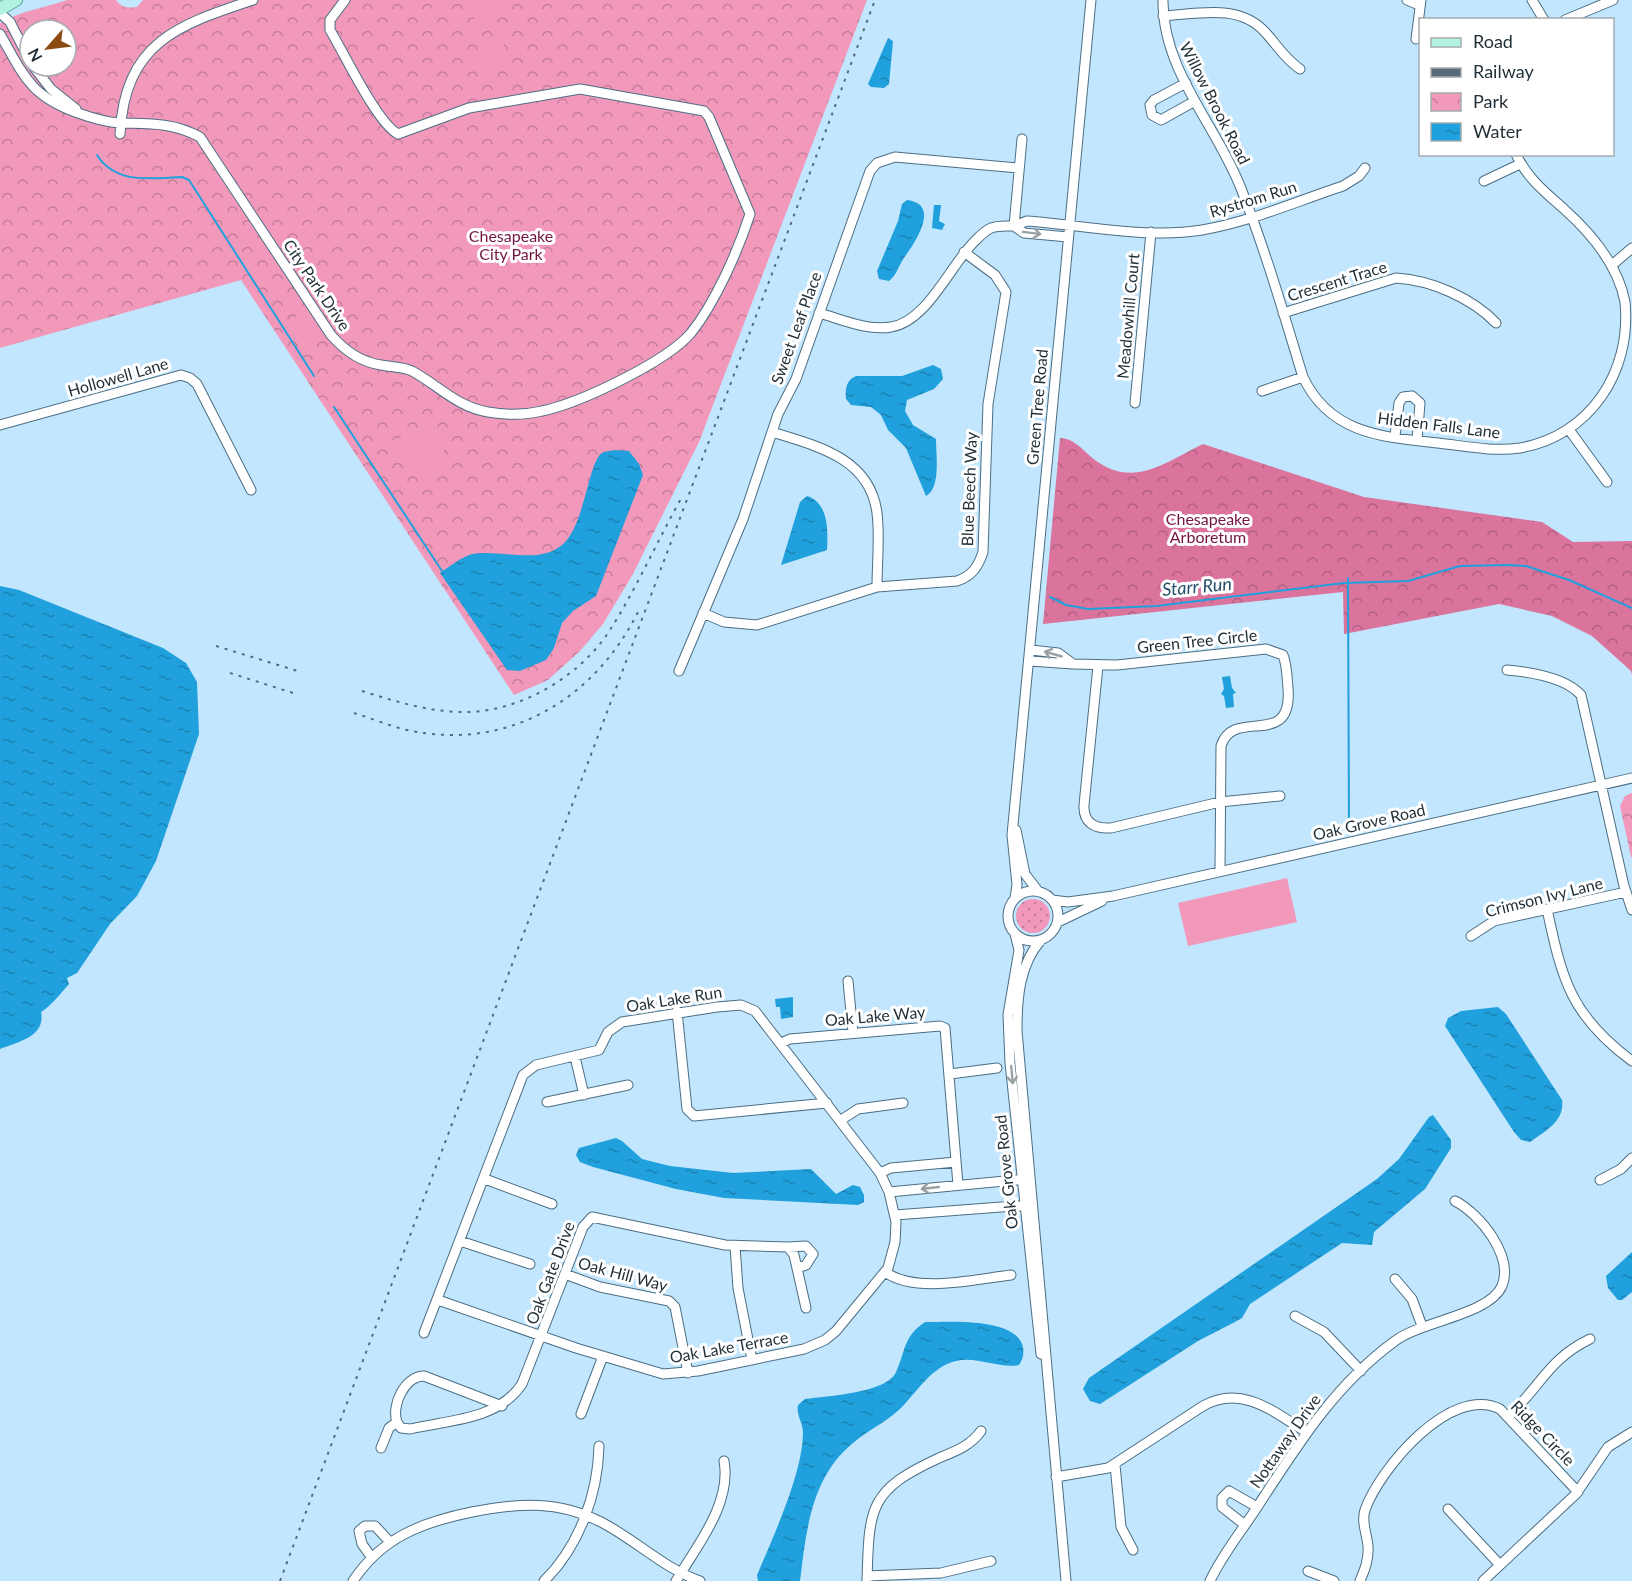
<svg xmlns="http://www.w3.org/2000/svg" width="1632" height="1581" font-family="Lato,sans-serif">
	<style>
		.grass { fill: url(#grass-dots) }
		.forest { fill: url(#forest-crowns) }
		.park { fill: url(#park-crowns); fill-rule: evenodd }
		.pitch { fill: #f299bb }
		.water { fill: url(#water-ripples) }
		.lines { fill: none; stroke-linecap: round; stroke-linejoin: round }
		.stream { stroke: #20a0dc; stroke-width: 2 }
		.minor-casing { stroke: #4b6e83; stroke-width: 11 }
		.major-casing { stroke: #5ba99a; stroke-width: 14 }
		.minor { stroke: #fff; stroke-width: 9 }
		.major { stroke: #b0f3e3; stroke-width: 12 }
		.rail { stroke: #566c7a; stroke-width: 2; stroke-dasharray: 3 6; stroke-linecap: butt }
		.oneway { stroke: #9aa1a5 }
		.labels { text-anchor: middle; stroke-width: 6; stroke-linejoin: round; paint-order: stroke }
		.street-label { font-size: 16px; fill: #1f2e37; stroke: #fff }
		.park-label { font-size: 16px; fill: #721543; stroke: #fff }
		.water-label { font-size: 18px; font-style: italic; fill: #23516b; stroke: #fff }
	</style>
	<defs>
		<pattern id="grass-dots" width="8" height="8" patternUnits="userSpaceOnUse" patternTransform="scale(1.5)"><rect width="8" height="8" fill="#f299bb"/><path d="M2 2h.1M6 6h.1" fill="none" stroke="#c37d99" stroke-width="1.8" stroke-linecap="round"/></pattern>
		<pattern id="forest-crowns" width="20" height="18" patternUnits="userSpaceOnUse" patternTransform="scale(1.5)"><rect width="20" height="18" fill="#db749d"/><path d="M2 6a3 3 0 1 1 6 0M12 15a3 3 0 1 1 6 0" fill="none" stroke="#b16081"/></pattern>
		<pattern id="park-crowns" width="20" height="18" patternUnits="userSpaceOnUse" patternTransform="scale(1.5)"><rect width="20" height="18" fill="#f299bb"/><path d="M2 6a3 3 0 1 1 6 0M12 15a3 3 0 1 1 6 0" fill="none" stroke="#c37d99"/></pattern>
		<pattern id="water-ripples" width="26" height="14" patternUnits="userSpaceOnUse" patternTransform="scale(1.5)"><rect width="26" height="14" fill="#20a0dc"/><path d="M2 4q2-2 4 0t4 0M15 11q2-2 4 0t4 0" fill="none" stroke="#1b83b3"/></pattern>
	</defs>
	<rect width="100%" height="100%" fill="#c1e6fe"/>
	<path class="grass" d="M1016 916a17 17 0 1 1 34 0a17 17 0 1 1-34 0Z"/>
	<path class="forest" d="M1060,438c13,0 21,10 31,19 41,33 71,7 112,-13l161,53 178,25 31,20 59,-1v134l-1,-4 -39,-35 -40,-20 -53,-12 -155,30 -1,-42 -300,32z"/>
	<path class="park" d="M67,0h49c6,8 12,8 21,7l6,-7h724l-168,442 -66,132 -30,50 -23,27 -32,29 -34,15 -273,-415 -241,68v-325c20,-12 44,-15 67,-23zM30,30h36v36h-36z
		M1632,793v64h-1l-11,-51 5,-10z"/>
	<path class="pitch" d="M483,0h18l5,8 -28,17 -10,-16z
		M500,39l9,16 -25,15 -10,-16z
		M305,311l16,23 -13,9 -16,-23z
		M413,428c9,3 19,0 30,3l1,-3 7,3 -15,42 -31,-11 2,-6 -3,-1 -11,4 -6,-17 22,-7z
		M1287,878l10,44 -109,24 -10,-43z"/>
	<path class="water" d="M888,38l5,3 -4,43 -5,4 -13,-1 -3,-3z
		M907,200c35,4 7,44 -3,58 -6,8 -7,17 -15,23l-10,-2 -2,-8 21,-50 4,-17z
		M934,205h7l-2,16 6,3 -3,6 -10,-2z
		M933,365l8,4 2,10 -9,10 -27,11 -2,11 8,14 23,14c0,16 5,49 -10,57l-20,-48 -18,-18 -7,-15 -10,-8 -20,-2 -5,-6c-1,-9 0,-19 10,-23h46z
		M615,450l14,1 10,13 4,11 -47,121 -23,15 -11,12 -8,25 -8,12 -26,11 -13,-1 -67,-97c9,-6 21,-16 32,-19 28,-5 66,11 90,-9 23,-19 26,-83 40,-92 3,-2 9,-2 13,-3z
		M807,496c22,7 21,35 20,54l-46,15 19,-63z
		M0,586l19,4 144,58 23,15 11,19 2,52 -43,127 -19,35 -27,28 -33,49 -10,5 2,6c-9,10 -16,20 -28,28 5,25 -24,30 -41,37z
		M1230,676l2,12 4,5 -3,1 1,13 -8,1 -2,-12 -3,-2 3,-5 -2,-12z
		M793,997v20l-12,2 -1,-12h-4l-1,-8z
		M1498,1007l8,7 56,86c3,21 -17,31 -32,42l-9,-2 -7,-8 -69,-106 3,-8 13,-7z
		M1433,1115l18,25v8l-26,41 -51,43 -2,13 -30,-2 -92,61 -8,14 -9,5 -35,18 -98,63 -10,-3 -7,-12 6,-11 288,-199 22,-20 30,-42z
		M616,1138l6,3 20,18 28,7 63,7 78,-4 25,25 17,-9 7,2 4,8v7l-6,3 -134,-7 -48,-9 -83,-22 -13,-5 -4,-7 3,-7z
		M1632,1252v40l-10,8h-4l-10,-12 -2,-12z
		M925,1322c25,0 91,-5 98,25 1,7 0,12 -4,18 -20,4 -42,-9 -63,-4 -25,6 -38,30 -55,47 -17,16 -32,21 -48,35 -42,34 -47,89 -53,138h-42l-1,-6c16,-38 46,-102 46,-143 0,-9 -7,-17 -5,-27l7,-6c22,-3 82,-6 91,-27 10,-22 7,-35 29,-50z"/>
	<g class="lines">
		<path class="stream" d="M97,155c19,30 54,23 85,22l7,3 125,196
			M334,407l108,164
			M1348,578l1,252
			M1050,597l16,8 22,4 69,-3 187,-23 64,-2 52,-15 48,-1 18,1 43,14 63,28"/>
		<defs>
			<path id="minor" d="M1163,0c-1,71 55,127 79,191 24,61 42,124 61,186 27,57 79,60 135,66 27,3 55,9 82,5 69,-12 112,-75 105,-146 -7,-37 -33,-68 -61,-93 -18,-16 -38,-32 -48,-55
				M1407,0l12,5
				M1532,0l12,20
				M0,13l10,9 20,39
				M1163,16c34,-2 76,-13 102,16 12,13 20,27 35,37
				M1565,20l48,-20
				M0,34c24,42 30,62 78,79 14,5 27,9 41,10 30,1 53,-1 81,14l131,198c14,16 29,27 50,30 10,2 22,2 31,6 26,14 45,36 76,41 17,3 37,3 54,-1 38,-8 124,-49 149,-78 24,-30 47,-82 59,-119l-41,-97 -5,-6 -124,-22 -111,19 -71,26c-21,-11 -54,-81 -68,-104v-10l15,-20
				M1416,39l5,-39
				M33,66l18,23 25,20
				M1186,83l-32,17 -4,5 2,10 9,5 34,-19
				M120,134c5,-92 58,-109 133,-134
				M1484,181l36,-17
				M1068,237l-44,-4 -10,-7 13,-5c57,4 118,18 175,9 48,-8 95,-29 141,-44l16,-10 6,-8
				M1612,265l20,-17
				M819,313c22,6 48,18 72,14 35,-5 58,-59 82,-84 5,-5 11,-12 18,-15 7,-3 15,-2 23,-2l8,-87
				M1283,313l113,-35c35,2 76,20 100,45
				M1262,391l41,-14
				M1135,403l16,-171
				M0,425l181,-50 9,3 7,6 54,106
				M1570,431l37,51
				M772,432c45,14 98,26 105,81 3,24 0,50 0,74
				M1395,436l4,-33 4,-6 9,-1 8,7 -3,37
				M703,613l21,9 33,3 120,-38 80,-6c15,-5 21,-14 26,-29l5,-148 18,-112 -11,-17 -31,-23
				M1030,661l43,3 -15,-11 -27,-3
				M1073,664l44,1 149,-16 17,6c4,10 4,22 5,33 5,63 -55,18 -67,58l-1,124
				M1098,666l-14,139c-1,18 11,24 27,23l109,-26 60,-6
				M1507,670c23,2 58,7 74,25l43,191 8,24
				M679,671l64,-152 35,-105 18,-35 74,-208 7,-8 18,-6 124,11
				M1016,830l9,44 13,17
				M1008 916a25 25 0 1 1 50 0a25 25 0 1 1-50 0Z
				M1015,898l2,-13 -5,-50 79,-835
				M1052,900l16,2 45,-6 519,-118
				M1547,909c15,71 24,107 85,152
				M1058,922l44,-21
				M1015,934l4,16 -11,65 2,48 31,291
				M1471,936l23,-15 132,-29
				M1041,940c-22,25 -24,59 -24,91l49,550
				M848,981l5,52
				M677,1011l10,98 7,7 133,-13
				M781,1043l9,-4 150,-13 5,2 13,157
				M575,1057l9,38
				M950,1074l47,-6
				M547,1102l81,-17
				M841,1120l17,-11 45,-6
				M880,1173l11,-5 65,-6
				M485,1179l67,25
				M1600,1180l21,-11 11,-11
				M889,1192l138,-13
				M895,1215l133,-10
				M460,1241l70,23
				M735,1246l3,42 14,72
				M788,1247l18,-1 7,8 -7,11 -9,3
				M885,1272c31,22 90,7 126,3
				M565,1274l35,13 69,14 6,6 13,66
				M1395,1279l17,20 10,27
				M1295,1316l29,16 37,39
				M424,1333l99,-258 13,-10 63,-15 9,-18 14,-10 95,-15 24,-2 14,6 125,162 9,19 7,30 -1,20 -7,26 -52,63 -11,9 -21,9 -106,22 -35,3 -87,-26 -138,-48
				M581,1414l22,-58
				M1508,1416c32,-28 40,-57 82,-77
				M397,1422l4,6 9,1c39,-9 88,-9 112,-45l61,-157 9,-10 133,28 63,2 6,8 12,53
				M381,1448l8,-20 8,-6c-6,-17 8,-46 27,-46l78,30
				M1115,1465l6,62 12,23
				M1056,1477l52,-9 95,-62c39,-22 71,6 103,26
				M1448,1509l52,56
				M1245,1525l-23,-18v-9l7,-7 28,16
				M372,1558l-10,-14 -3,-13 6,-5h10l15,16
				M1308,1571l26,10
				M867,1576l74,-3 50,-12
				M353,1581c29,-44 70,-59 119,-69 46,-9 86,-12 129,10 35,18 62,46 99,59
				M544,1581c35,-34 54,-87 55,-135
				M676,1581c20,-34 56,-77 48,-120
				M867,1581c2,-74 2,-91 72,-123 17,-7 31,-12 42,-27
				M1210,1581c11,-24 29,-47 44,-69 41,-63 79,-126 141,-171 26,-20 94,-26 107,-55 12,-30 -22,-72 -47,-85
				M1360,1581c5,-12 9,-22 8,-35 -1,-12 -7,-24 -3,-36 15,-42 86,-126 135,-101l78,83
				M1483,1581l93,-87 32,-47 24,-15"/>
			<path id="major" d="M0,9l16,-9"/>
		</defs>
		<use href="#minor" class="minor-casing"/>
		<use href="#major" class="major-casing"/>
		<use href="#minor" class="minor"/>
		<use href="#major" class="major"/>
		<path class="rail" d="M216,646l85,26
			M230,673l63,20
			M362,691c32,10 64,20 98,21 56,2 117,-33 148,-79 28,-43 49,-92 74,-136
			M354,713c17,5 35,13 53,17 100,22 187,-30 231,-118
			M280,1581l595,-1581"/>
	</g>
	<defs><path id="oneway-shaft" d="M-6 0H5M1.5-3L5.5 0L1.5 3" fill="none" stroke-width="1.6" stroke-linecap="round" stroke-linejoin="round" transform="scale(1.5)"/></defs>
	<g class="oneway">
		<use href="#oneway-shaft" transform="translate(1032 233) rotate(7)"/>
		<use href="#oneway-shaft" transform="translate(1053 654) rotate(-164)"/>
		<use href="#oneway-shaft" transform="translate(1012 1075) rotate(85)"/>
		<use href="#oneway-shaft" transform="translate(930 1188) rotate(174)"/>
	</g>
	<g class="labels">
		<g class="street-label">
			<text transform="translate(1215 103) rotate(63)" y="6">Willow Brook Road</text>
			<text transform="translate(1253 199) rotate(-17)" y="6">Rystrom Run</text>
			<text transform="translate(1337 281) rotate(-17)" y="6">Crescent Trace</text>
			<text transform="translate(317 285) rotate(56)" y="6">City Park Drive</text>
			<text transform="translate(1128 316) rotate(-85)" y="6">Meadowhill Court</text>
			<text transform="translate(796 328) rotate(-70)" y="6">Sweet Leaf Place</text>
			<text transform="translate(118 377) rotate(-16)" y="6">Hollowell Lane</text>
			<text transform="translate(1037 407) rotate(-85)" y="6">Green Tree Road</text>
			<text transform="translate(1439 425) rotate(7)" y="6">Hidden Falls Lane</text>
			<text transform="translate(969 489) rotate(-88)" y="6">Blue Beech Way</text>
			<text transform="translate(1197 641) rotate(-6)" y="6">Green Tree Circle</text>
			<text transform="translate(1369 822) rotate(-13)" y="6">Oak Grove Road</text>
			<text transform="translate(1544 897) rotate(-14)" y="6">Crimson Ivy Lane</text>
			<text transform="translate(674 999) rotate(-9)" y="6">Oak Lake Run</text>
			<text transform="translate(875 1016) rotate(-5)" y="6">Oak Lake Way</text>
			<text transform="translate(1006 1172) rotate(-96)" y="6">Oak Grove Road</text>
			<text transform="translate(550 1273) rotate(-69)" y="6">Oak Gate Drive</text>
			<text transform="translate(623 1274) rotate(15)" y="6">Oak Hill Way</text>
			<text transform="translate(729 1347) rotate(-10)" y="6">Oak Lake Terrace</text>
			<text transform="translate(1543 1433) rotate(46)" y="6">Ridge Circle</text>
			<text transform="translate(1285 1441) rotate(-55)" y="6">Nottaway Drive</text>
		</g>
		<g class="park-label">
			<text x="511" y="242">Chesapeake<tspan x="511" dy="18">City Park</tspan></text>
			<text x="1208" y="525">Chesapeake<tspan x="1208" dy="18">Arboretum</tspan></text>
		</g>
		<g class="water-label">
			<text transform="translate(1197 587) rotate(-5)" y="6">Starr Run</text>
		</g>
	</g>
	<rect x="1419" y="18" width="195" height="138" fill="#ffffff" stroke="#a5abaf" stroke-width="1.5"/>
	<rect x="1431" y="38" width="30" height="9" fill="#b0f3e3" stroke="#a5abaf" stroke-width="1.5"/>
	<text x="1473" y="48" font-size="18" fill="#1f2e37">Road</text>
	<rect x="1431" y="68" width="30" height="9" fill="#566c7a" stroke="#a5abaf" stroke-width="1.5"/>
	<text x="1473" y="78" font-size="18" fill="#1f2e37">Railway</text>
	<rect x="1431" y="93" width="30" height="18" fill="url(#park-crowns)" stroke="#a5abaf" stroke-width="1.5"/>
	<text x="1473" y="108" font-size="18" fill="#1f2e37">Park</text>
	<rect x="1431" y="123" width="30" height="18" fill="url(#water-ripples)" stroke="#a5abaf" stroke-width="1.5"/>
	<text x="1473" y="138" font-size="18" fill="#1f2e37">Water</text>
	<g transform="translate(48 48) rotate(242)"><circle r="28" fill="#ffffff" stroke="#a5abaf" stroke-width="1.5"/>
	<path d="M0-4.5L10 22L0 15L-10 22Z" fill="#8a4b13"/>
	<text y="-9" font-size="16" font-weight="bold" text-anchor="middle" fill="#1f2e37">N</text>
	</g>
</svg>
